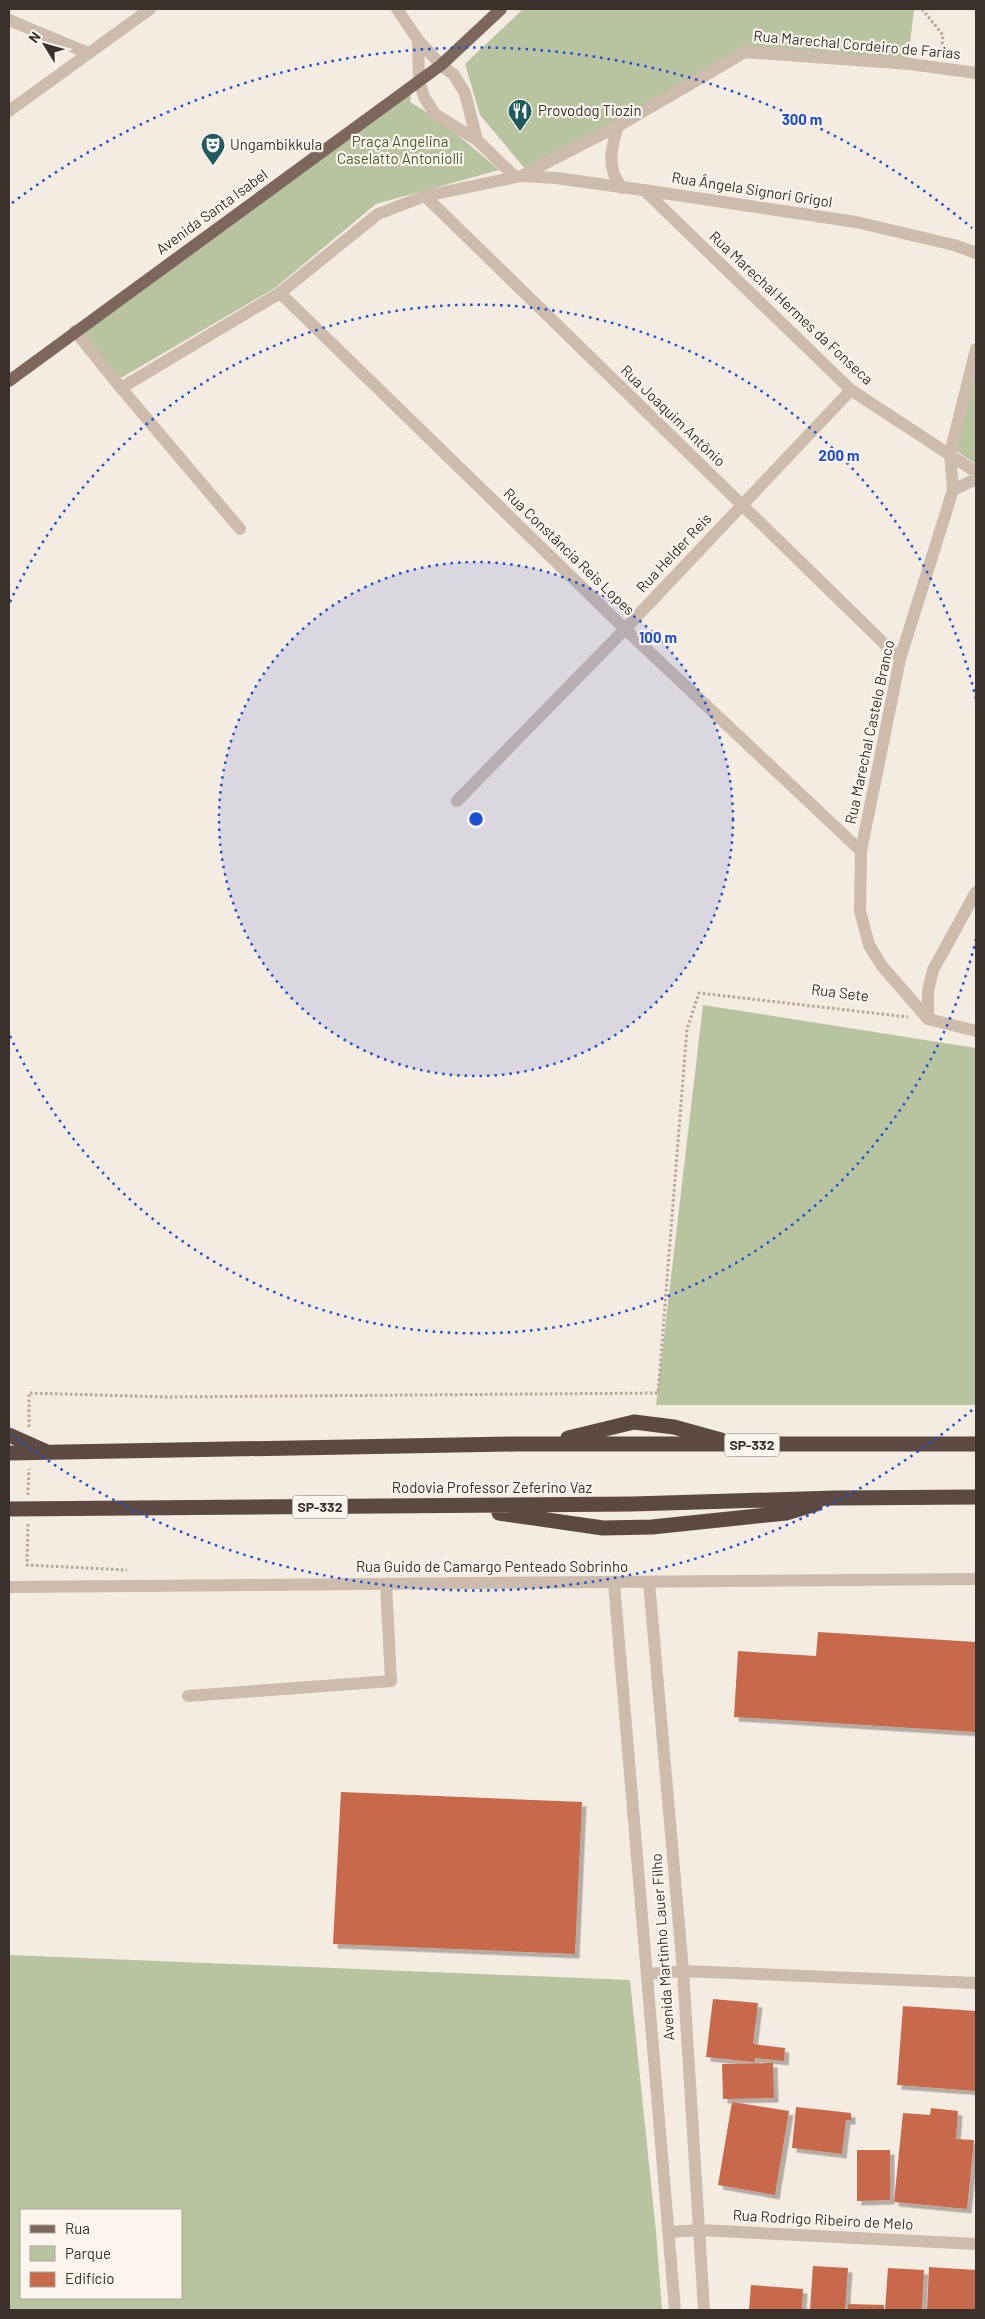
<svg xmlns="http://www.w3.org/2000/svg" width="985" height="2319" font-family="Barlow,sans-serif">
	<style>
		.green { fill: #b8c4a0; fill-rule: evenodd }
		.building { fill: #c8694b; filter: url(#shadow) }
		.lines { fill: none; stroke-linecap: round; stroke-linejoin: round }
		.path { stroke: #b9a596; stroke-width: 3; stroke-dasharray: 2.5 2.5; stroke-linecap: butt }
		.minor { stroke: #cdbbac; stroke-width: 12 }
		.major { stroke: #7d675c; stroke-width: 12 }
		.highway { stroke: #5c4a42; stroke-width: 15 }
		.ring { fill: none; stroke: #1d4ed8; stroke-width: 2.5; stroke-dasharray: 2.5 5 }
		.labels { text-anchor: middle; stroke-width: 4.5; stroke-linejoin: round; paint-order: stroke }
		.shield { fill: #fbf5ee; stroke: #756b66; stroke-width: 1 }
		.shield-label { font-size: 14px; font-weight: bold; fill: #3b302b }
		.street-label { font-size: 15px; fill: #3b302b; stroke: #fbf5ee }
		.poi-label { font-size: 15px; fill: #3b302b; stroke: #fbf5ee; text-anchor: start }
		.park-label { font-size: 15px; fill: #4a5a2e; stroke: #fbf5ee }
		.centre { fill: #1d4ed8; stroke: #fbf5ee; stroke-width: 2.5 }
		.ring-label { font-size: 15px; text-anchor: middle; font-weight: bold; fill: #1d4ed8; stroke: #fbf5ee; stroke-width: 4.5; stroke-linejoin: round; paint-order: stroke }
	</style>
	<defs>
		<filter id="shadow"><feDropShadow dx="4.5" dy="4.5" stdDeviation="0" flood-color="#0004"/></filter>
	</defs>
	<rect width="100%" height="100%" fill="#f4ebe1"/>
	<path class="green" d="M523,9h391l-6,52 -162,-12 -220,121 -46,-55 -15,-51z
		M413,83l-3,19c33,19 60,43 89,68l-123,34 -101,84 -156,91 -37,-46z
		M976,368v96l-21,-14z
		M703,1005l273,43v357h-320z
		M9,1955l621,25 26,252 6,78h-653zM181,2210v88h-160v-88z"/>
	<path class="building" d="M818,1632l158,10v90l-242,-15 4,-66 78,5z
		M341,1792l241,10 -7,152 -242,-10z
		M713,1999l45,4 -5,41 32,4 -1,13 -29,-3 -1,4 -48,-5z
		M903,2006l73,5v80l-79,-6z
		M773,2063l1,35 -51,1 -1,-35z
		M732,2102l57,9 -14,84 -57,-10z
		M796,2107l55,6v7h-5l-4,34 -50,-6z
		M931,2108l27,3 -2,28 18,1 -7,69 -73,-7 9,-89 27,2z
		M857,2150h33v50l-33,1z
		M813,2266l35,2 -3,42h-35z
		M929,2267l47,3v40h-49z
		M888,2268l36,2 -2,40h-37z
		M751,2285l52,4 -1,21h-53z
		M848,2304l36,1v5h-36z"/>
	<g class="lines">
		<path class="path" d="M922,9l21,26 -2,20
			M29,1427v-34l138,4 491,-4 29,-364 12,-36 209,24
			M28,1495l1,-26
			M28,1524l-1,41 100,5"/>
		<path class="minor" d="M397,9l21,31 23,25 13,10 11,18 12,47
			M9,20l79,33
			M418,40l1,41 5,16 11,17 42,26 38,37
			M9,111l141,-102
			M618,126c-7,22 -12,42 4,62
			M523,176l33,2 87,12 213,32 98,23 22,8
			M644,190l207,200 125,82
			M425,196l475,463
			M280,293l345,336 236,222
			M75,331l46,57 159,-95 98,-79 47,-18 96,-20 97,-50 127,-74 165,12 66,9
			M121,388l119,141
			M953,490l23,-11
			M457,801l168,-172 226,-239
			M928,1019l-46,-53 -13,-21 -9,-34 1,-60 39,-192 53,-169 -3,-36 26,-105
			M928,1019v-28l5,-21 43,-78
			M928,1019l48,12
			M649,1582l34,389 21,339
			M614,1583l61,727
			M9,1587l967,-8
			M188,1696l203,-15 -5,-97
			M648,1974l35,-3 293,12
			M669,2232l31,-2 276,14"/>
		<path class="major" d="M9,381l432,-316 60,-56"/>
		<path class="highway" d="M9,1435l36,16
			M568,1438l66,-16 40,5 47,13
			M9,1453l506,-9h461
			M9,1509l623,-5 203,-6 141,-1
			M499,1513l104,15 49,-1 134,-14 30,-9"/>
	</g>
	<circle cx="476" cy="819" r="257" fill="#1d4ed8" fill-opacity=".12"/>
	<g class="ring">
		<circle cx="476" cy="819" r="257"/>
		<path d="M976 939A514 514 0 0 1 10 1036M10 602A514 514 0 0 1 976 699"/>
		<path d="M972 1410A771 771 0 0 1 12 1435M12 203A771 771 0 0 1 972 228"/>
	</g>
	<defs>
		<symbol id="restaurant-pin" viewBox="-11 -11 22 30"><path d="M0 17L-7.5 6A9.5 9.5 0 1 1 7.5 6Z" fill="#1f5a5e" stroke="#fbf5ee"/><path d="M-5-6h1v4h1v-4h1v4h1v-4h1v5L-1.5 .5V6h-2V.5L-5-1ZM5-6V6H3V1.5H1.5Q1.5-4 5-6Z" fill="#fff"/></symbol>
		<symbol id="theatre-pin" viewBox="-11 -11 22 30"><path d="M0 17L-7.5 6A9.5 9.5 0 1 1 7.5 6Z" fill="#1f5a5e" stroke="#fbf5ee"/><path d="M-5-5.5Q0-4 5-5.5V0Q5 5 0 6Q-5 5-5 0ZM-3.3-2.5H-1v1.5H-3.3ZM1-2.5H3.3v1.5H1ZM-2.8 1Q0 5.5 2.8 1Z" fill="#fff"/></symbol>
	</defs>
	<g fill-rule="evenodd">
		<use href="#restaurant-pin" x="506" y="97" width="28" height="38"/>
		<use href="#theatre-pin" x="199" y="131" width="28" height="38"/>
	</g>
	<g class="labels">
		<g class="shield">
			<rect x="724.5" y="1433.5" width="55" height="23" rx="4"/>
			<rect x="292.5" y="1495.5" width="55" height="23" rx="4"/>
		</g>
		<g class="shield-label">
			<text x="752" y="1450">SP-332</text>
			<text x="320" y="1512">SP-332</text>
		</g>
		<g class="street-label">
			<text transform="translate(857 45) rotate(5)" y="5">Rua Marechal Cordeiro de Farias</text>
			<text transform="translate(752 190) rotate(9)" y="5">Rua Ângela Signori Grigol</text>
			<text transform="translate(212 212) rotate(-36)" y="5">Avenida Santa Isabel</text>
			<text transform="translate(791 308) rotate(43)" y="5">Rua Marechal Hermes da Fonseca</text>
			<text transform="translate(673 416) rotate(44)" y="5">Rua Joaquim Antônio</text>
			<text transform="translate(569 552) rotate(44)" y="5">Rua Constância Reis Lopes</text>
			<text transform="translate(674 553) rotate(-47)" y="5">Rua Helder Reis</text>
			<text transform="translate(870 732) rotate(-78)" y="5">Rua Marechal Castelo Branco</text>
			<text transform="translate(840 993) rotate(7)" y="5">Rua Sete</text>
			<text x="492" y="1493">Rodovia Professor Zeferino Vaz</text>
			<text x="492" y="1572">Rua Guido de Camargo Penteado Sobrinho</text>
			<text transform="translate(663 1947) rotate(-94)" y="5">Avenida Martinho Lauer Filho</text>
			<text transform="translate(823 2220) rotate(3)" y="5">Rua Rodrigo Ribeiro de Melo</text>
		</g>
		<g class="poi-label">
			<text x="538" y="116">Provodog Tiozin</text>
			<text x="230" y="150">Ungambikkula</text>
		</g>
		<g class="park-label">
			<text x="400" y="147">Praça Angelina<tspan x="400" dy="17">Caselatto Antoniolli</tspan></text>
		</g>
	</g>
	<circle cx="476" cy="819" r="8" class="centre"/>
	<g class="ring-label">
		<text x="802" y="125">300 m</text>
		<text x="839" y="461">200 m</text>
		<text x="658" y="643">100 m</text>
	</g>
	<rect width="985" height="2319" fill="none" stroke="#3b302b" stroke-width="20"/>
	<rect x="20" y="2209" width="162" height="90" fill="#fbf5ee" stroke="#aea6a0"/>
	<rect x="30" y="2225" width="25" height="8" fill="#7d675c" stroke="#aea6a0"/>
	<text x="65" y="2234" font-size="15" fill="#3b302b">Rua</text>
	<rect x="30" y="2246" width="25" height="15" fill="#b8c4a0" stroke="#aea6a0"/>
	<text x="65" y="2259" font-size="15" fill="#3b302b">Parque</text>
	<rect x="30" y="2272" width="25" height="15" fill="#c8694b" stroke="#aea6a0"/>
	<text x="65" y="2284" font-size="15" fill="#3b302b">Edifício</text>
	<g transform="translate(45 45) rotate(307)" stroke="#fbf5ee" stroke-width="4" paint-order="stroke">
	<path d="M0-4L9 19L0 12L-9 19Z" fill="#3b302b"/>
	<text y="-8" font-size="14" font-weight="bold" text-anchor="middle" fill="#3b302b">N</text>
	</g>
</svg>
